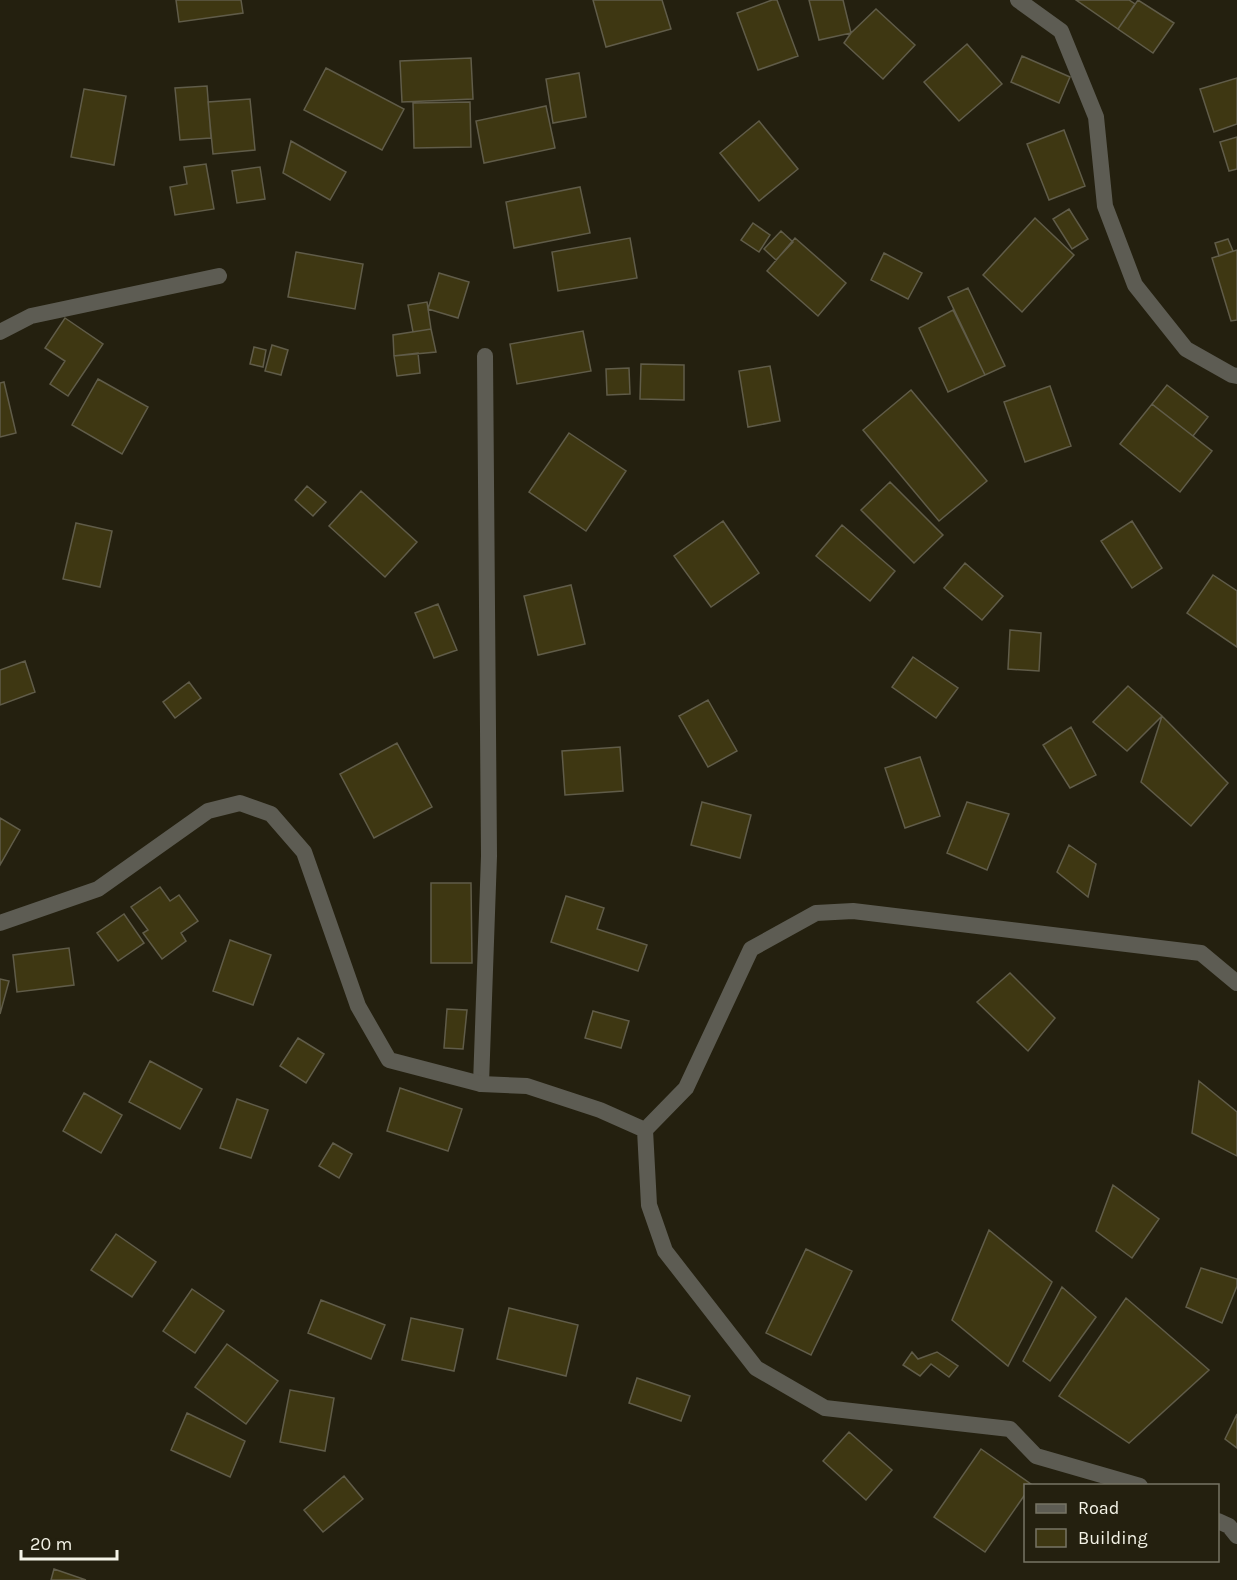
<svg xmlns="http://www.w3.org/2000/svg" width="1237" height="1580" font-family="Karla,sans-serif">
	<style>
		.building { fill: #3e3712; stroke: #605c49; stroke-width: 1.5 }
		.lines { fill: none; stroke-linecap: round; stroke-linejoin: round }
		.service { stroke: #5d5c53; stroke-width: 16 }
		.minor { stroke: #5d5c53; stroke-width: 16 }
	</style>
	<rect width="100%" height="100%" fill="#24200f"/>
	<path class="building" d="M176,0h65l2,13 -64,9z
		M593,0h69l9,29 -65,18z
		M772,0h5l21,56 -40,14 -21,-57z
		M809,0h34l8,33 -32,7z
		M1076,0h53l6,4 -17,25z
		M1138,0l36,23 -21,30 -35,-24z
		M876,9l39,36 -32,34 -39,-36 7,-10z
		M967,44l35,40 -43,37 -35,-39z
		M1022,56l48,21 -11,26 -48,-21z
		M471,58l2,41 -71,3 -2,-41z
		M326,68l78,41 -22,41 -78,-40z
		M579,73l7,44 -33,6 -7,-44z
		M1237,78v46l-23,8 -14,-43z
		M207,86l4,52 -31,2 -5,-52z
		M84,89l42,7 -12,69 -43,-8z
		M250,99l5,51 -42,4 -5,-52z
		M470,102l1,45 -57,1 -1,-45z
		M546,106l9,42 -71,15 -8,-42z
		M759,121l39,48 -39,32 -39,-48z
		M1064,130l21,56 -36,14 -22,-56z
		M1237,137v32l-8,2 -9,-29z
		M291,141l55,31 -16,28 -47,-27z
		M206,164l8,45 -39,6 -5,-28 17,-3 -3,-17z
		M260,167l5,32 -28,4 -5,-32z
		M580,187l10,46 -76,15 -8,-46z
		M1069,209l19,30 -16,10 -19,-30z
		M1035,218l39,37 -52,57 -39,-37z
		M753,223l17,12 -11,17 -18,-12z
		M781,231l12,11 -17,18 -12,-11z
		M630,238l7,40 -79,13 -6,-39z
		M795,238l51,45 -28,33 -51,-45z
		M1228,239l5,12 -14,5 -4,-13z
		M1237,250v70l-6,1 -19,-63z
		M296,252l67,12 -8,45 -67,-12z
		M884,253l38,20 -14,26 -37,-19z
		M439,273l30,9 -11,36 -30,-9z
		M968,288l37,78 -20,9 -37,-78z
		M427,302l4,27 -18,3 -5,-27z
		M953,310l32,65 -37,17 -29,-64z
		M65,318l38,26 -35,52 -18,-12 15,-23 -20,-13z
		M431,329l5,23 -42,4 -1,-21z
		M583,331l8,40 -74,13 -7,-40z
		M272,345l16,5 -7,25 -16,-4z
		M254,347l12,3 -3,17 -13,-3z
		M418,353l2,20 -23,3 -3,-20z
		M641,364l43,1v35l-44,-1z
		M770,366l10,55 -32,6 -9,-56z
		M629,368l1,26 -23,1 -1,-26z
		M98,379l50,28 -26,47 -50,-29z
		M4,382l12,51 -16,4v-54z
		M1167,385l41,32 -15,19 -41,-32z
		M1050,386l21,60 -46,16 -21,-60z
		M911,390l76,91 -48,40 -76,-91z
		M1152,404l60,47 -32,41 -60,-48z
		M569,433l57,38 -40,60 -57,-39z
		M890,482l53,53 -29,28 -53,-53z
		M307,486l19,16 -13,14 -18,-16z
		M361,491l56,51 -32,35 -56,-51z
		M723,521l36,52 -48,34 -37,-51z
		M1132,521l30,47 -30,20 -31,-47z
		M76,523l36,8 -12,56 -37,-8z
		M842,525l53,46 -25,30 -54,-45z
		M965,563l38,33 -21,24 -38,-32z
		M1213,575l24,16v56l-50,-34z
		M571,585l14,59 -47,11 -14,-59z
		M438,604l19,46 -23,8 -19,-45z
		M1010,630l31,3 -2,38 -31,-2z
		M913,657l45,31 -22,30 -44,-31z
		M25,661l10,31 -35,13v-35z
		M189,682l12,16 -26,20 -12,-16z
		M1128,686l34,30 -35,35 -34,-29z
		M708,700l29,51 -29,16 -29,-51z
		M1162,716l66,67 -37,43 -50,-44z
		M1071,727l25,48 -26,13 -27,-43z
		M397,743l35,64 -58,31 -34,-64z
		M620,747l3,44 -58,4 -3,-44z
		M920,757l20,59 -35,12 -20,-60z
		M702,802l49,13 -11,43 -49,-13z
		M967,802l42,12 -22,56 -40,-17z
		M0,818l20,12 -20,35z
		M1069,845l27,19 -8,33 -31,-25z
		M431,883h40l1,80h-41z
		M160,887l10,14 9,-6 19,26 -17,12 5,8 -24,18 -19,-26 5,-3 -17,-23z
		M566,896l38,12 -7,21 50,16 -9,26 -87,-29z
		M124,914l20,29 -26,18 -21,-28z
		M230,940l41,15 -18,50 -40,-14z
		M69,948l5,37 -57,7 -4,-37z
		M1010,973l45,45 -27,33 -51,-49z
		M0,979l9,2 -9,33z
		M447,1009l20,1 -4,39 -19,-1z
		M593,1011l36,10 -8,27 -36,-10z
		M298,1038l26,16 -18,29 -26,-17z
		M150,1061l52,28 -22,40 -51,-27z
		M1199,1081l38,31v44l-45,-23z
		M400,1088l62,21 -14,42 -61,-20z
		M84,1093l38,22 -21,38 -38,-22z
		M237,1099l31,11 -17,48 -31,-10z
		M333,1143l19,11 -13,24 -20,-12z
		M1113,1185l46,34 -27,39 -36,-27z
		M989,1230l63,52 -44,84 -56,-46z
		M116,1234l40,28 -24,35 -41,-27z
		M806,1249l46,22 -41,84 -45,-22z
		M1201,1268l36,11v7l-15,37 -36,-16z
		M1062,1287l34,30 -46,64 -27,-20z
		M192,1289l32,22 -29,42 -32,-22z
		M1126,1298l83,72 -80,73 -70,-47z
		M321,1300l64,25 -14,34 -63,-26z
		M509,1308l69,17 -12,51 -69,-17z
		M411,1318l52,11 -9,42 -52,-11z
		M227,1344l51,37 -32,43 -51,-37z
		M912,1352l6,7 19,-7 21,14 -9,11 -18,-13 -11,12 -17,-11z
		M637,1378l53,18 -9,25 -52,-18z
		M290,1390l44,8 -9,53 -45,-9z
		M187,1413l58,28 -15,36 -59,-27z
		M1237,1414v34l-12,-9z
		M849,1432l43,38 -26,30 -43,-39z
		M981,1449l50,35 -5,2v7l-41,59 -51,-35z
		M344,1476l19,23 -40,33 -19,-22z
		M54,1569l32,11h-35z"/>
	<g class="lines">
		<path class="service" d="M481,1084l8,-228 -4,-500"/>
		<path class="minor" d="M1018,0l43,31 35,86 9,89 30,79 51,64 46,26 5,1
			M0,332l31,-16 188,-40
			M0,923l98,-34 110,-78 32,-8 31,11 33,38 54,154 31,54 92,24 46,2 73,24 45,20
			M645,1130l41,-42 65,-139 65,-36 37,-2 348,42 36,30
			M645,1130l4,75 16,46 91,117 69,40 185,21 26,27 104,30
			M1218,1521l11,5 8,10"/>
	</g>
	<rect x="1024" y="1484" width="195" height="78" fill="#24200f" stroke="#777465" stroke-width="1.5"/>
	<rect x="1036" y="1504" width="30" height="9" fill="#5d5c53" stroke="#777465" stroke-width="1.5"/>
	<text x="1078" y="1514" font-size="18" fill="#f4f3e7">Road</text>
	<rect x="1036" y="1529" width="30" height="18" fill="#3e3712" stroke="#777465" stroke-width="1.5"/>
	<text x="1078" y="1544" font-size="18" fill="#f4f3e7">Building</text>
	<path d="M21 1550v9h96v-9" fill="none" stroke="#f4f3e7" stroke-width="3"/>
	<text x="30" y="1550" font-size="18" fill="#f4f3e7" stroke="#24200f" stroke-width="4.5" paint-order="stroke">20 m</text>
</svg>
